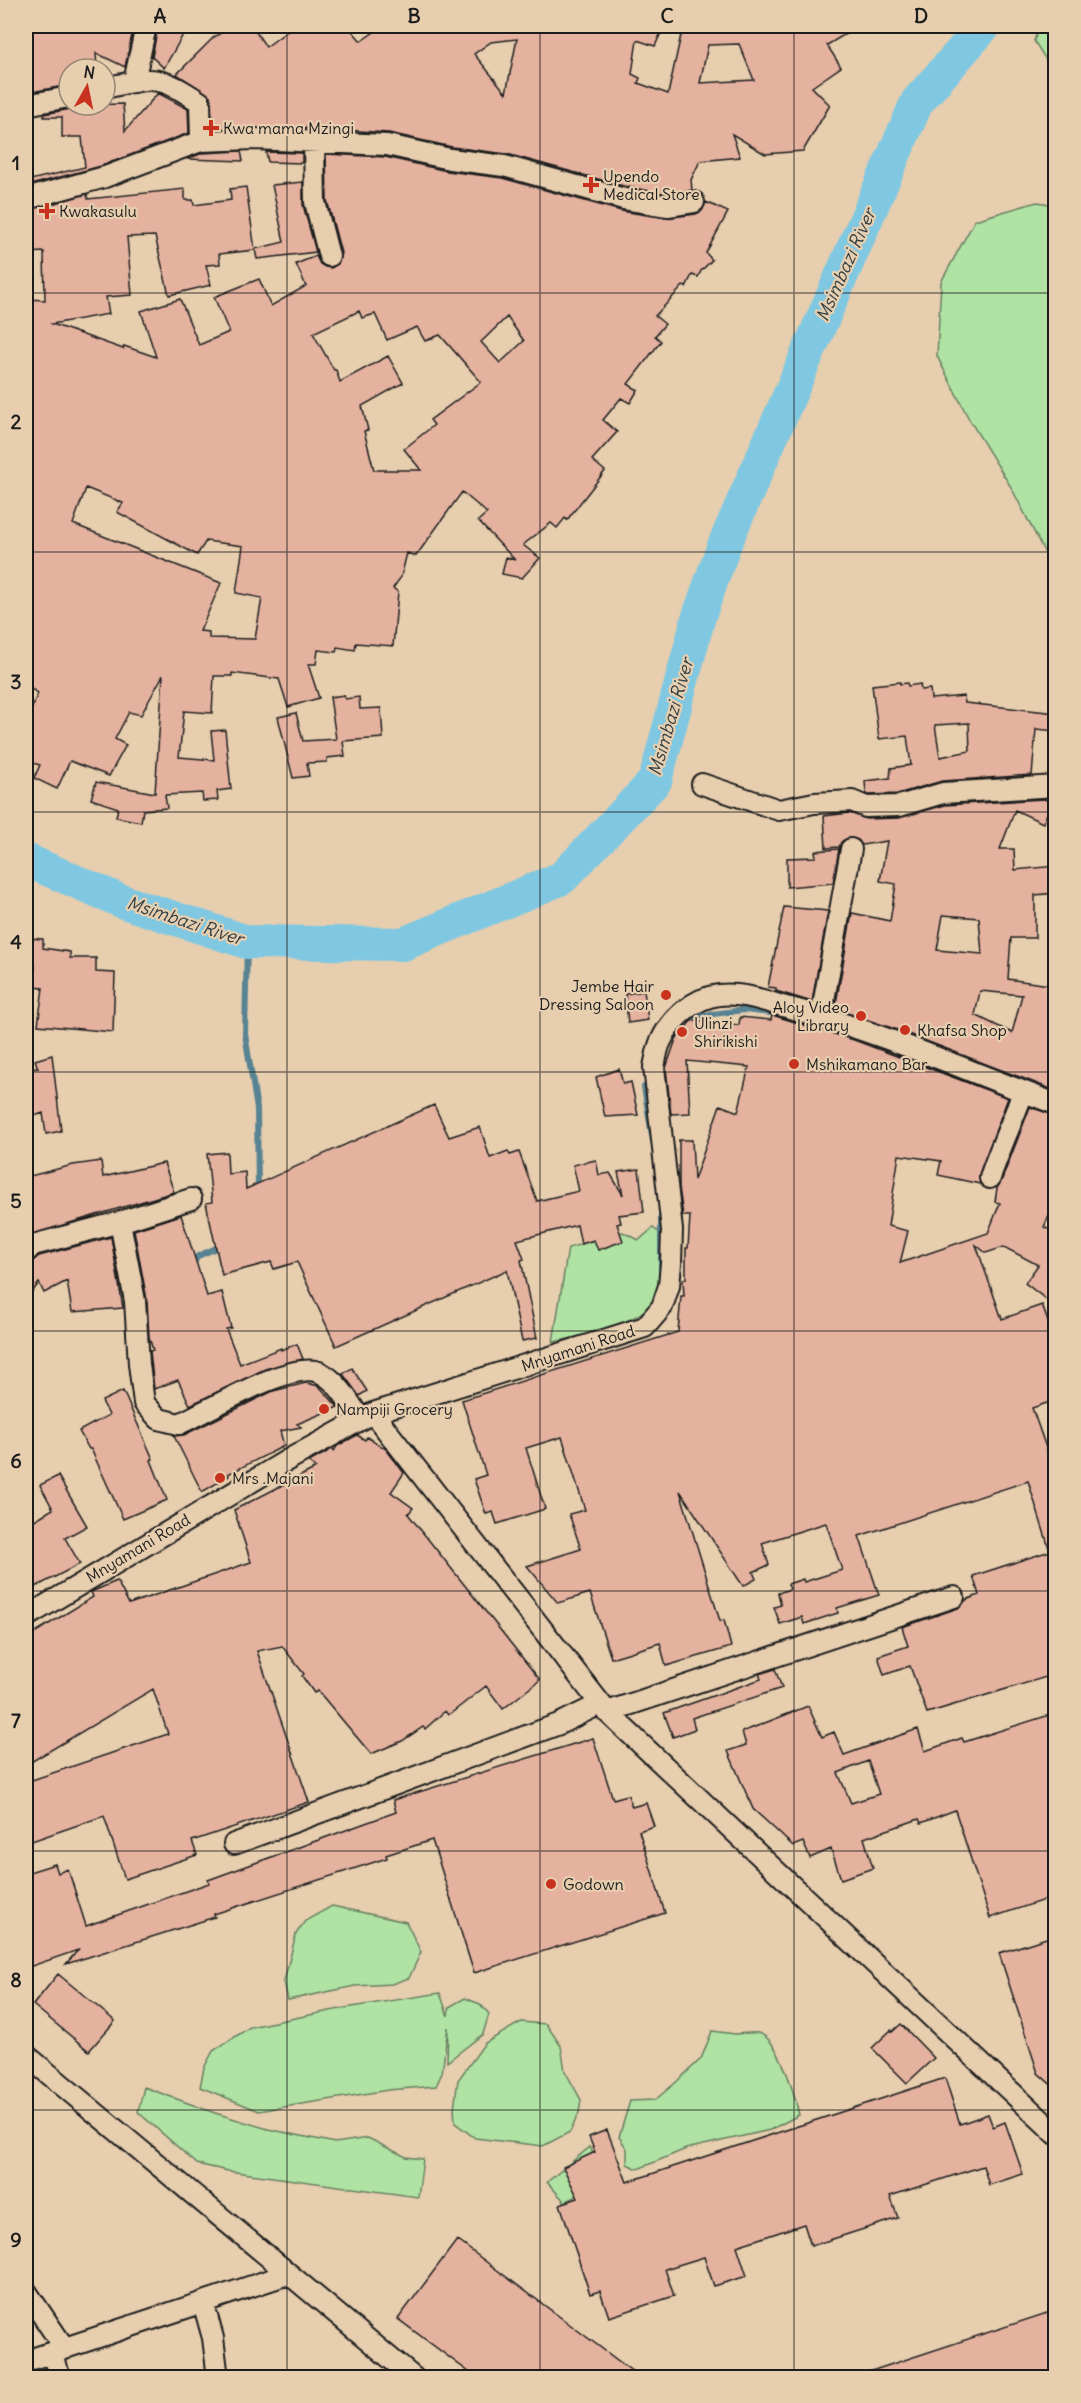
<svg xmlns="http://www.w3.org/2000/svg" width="1081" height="2403" font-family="Delius,sans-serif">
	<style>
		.green { fill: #afe2a3; stroke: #667f60; stroke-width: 1.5 }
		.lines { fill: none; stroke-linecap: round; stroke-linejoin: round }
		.stream { stroke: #588392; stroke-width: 6 }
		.river { stroke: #80c8e1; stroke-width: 34 }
		.building { fill: #e5b2a0; stroke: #1c1c1c; stroke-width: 1.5; fill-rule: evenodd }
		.minor-casing { stroke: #1c1c1c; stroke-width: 24 }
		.minor { stroke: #e7ceaf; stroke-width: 20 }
		.grid { fill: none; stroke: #1c1c1c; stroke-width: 1.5; stroke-opacity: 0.55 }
		.poi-dot { fill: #c8321e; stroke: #e7ceaf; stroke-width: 2 }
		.labels { text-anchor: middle; stroke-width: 4.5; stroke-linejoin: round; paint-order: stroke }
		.poi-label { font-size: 16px; fill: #1c1c1c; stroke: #e7ceaf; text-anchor: start }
		.street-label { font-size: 16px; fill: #1c1c1c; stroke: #e7ceaf }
		.water-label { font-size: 18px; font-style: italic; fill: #303e43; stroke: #e7ceaf }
		.neatline { fill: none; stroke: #1c1c1c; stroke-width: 2 }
		.grid-label { font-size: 20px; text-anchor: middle; font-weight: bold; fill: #1c1c1c }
	</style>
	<rect width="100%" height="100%" fill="#e7ceaf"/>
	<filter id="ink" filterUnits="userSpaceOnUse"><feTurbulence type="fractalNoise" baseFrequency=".0167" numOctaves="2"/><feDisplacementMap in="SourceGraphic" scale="12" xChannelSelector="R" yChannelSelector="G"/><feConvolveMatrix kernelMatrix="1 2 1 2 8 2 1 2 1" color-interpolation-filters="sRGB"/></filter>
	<g filter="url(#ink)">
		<path class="green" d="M1039,26h16v48l-21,-33z
			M1037,202l18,3v351l-9,-1 -35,-68 -41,-66 -33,-65 4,-74 34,-62z
			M653,1228l11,8c0,15 2,32 0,47 -5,38 -81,53 -111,59l15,-94 55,-16 16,8z
			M332,1906l74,16 15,30 -12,26 -17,6 -37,2 -67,14 -4,-19 12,-47 9,-13z
			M440,1993l8,23 1,-9 16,-9 15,6 9,10 -6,20 -36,28 1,-35 -6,46 -6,13 -48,4 -129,21 -59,-24 4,-19 9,-17 37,-24 95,-19z
			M521,2022l25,2 15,22 4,25 16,29 -2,13 -9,19 -27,14 -68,-8 -20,-15 -1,-15 4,-28 27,-37z
			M712,2031c7,1 15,2 23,3 8,0 16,-2 23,-1 21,4 37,63 41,82l-29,15 -84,19 -48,20 -11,-5v-15l-8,-12 11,-36 25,-1 19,-16 27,-25z
			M144,2087l71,26 53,16 67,14 33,-5 38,19 17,2 -5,38 -190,-26 -31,-7 -59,-52z
			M590,2147l16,35 -41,20 -18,-20z"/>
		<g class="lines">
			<path class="stream" d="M247,942l-2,92 12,75 1,82
				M689,1017l55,-7 37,4
				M898,1053l158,62
				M644,1087l9,54
				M191,1268l7,-12 25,-11
				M661,1272v-62"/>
			<path class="river" d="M26,860l95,41 126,41 156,2 159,-66 93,-97 44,-165 24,-68 194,-446 67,-76"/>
		</g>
		<path class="building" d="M30,26h104l-9,41 -29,-14 1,16h-28v16l-43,8v-43z
			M158,26h30l-24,42 -12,-11z
			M232,26h20l14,21 28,-21h54l13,15 22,-15h281l-9,20 -18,-6 -5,34 8,4 -2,5 30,11 15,-68h176l-32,19 14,22 -29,20 18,18 -27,46 -38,3 -33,-20 8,23 -40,4 -9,19 1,10 -24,4 -41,-7 -120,-33 -55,-7 -63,-14 -75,-5 -101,1 -3,-33 -33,-22 37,-37zM517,39l-11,54 -32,-39 17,-12zM739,44l15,36 -54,3 8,-38z
			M158,93l30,16 1,24 -88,33 -74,20 -1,-5 59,-14 -3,-30h-20v-20h-18v-3l27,-5 7,-4 45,-1 2,27z
			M241,151l2,10 -56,-2 16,-6z
			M266,152l36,1v10l-34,-1z
			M326,154l59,3 62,14 55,7 119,33 45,7 30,-4 6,-3 4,-9 22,10 -22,41 6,7 -11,11 -3,6 -6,-2 -6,12 -3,-1 -28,30 10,8 -10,12 6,5 -33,43 10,6 -8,13 -9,-5 -18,22 14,12 -25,28 13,11 -38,49 -2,-2 -8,10 -6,-5 -28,22 17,13 -18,20 -20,-4 4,-17 9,3 -37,-39 9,-8 -25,-21 -46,64 -9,-3 -6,24 -8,11 5,4 -5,54 -37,-3 -1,7 -18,-3 -1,5 -18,-2 -2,14h-8l11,34 -31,9 -9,-28 -47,-6v3h-18l-2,37 -28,-2 -5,46 35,3 -3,-29 14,-1 6,59 -14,2 1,9 -15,1 -1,-8 -37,2 2,13 -24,2 -2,12 -25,-5 2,-9 -27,-9 5,-17 59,11 8,-118 -22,40 -12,-3 -14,27 11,6 -17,31 -39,-15 -13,28 -23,-11 6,-13 -14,-4v-38l12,-30 -12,-7v-387l19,1 -1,-48 -18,1v-42l61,-17 1,5 97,-10v11h8l1,5 37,-5 -1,-11 16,-2 9,63 -36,4 1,10 -14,1 5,20 -42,10 -14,-59 -28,1 5,58 -26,2 3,17 -57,10 71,25 1,-3 32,11 -15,-46 39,-12 19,46 30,-13 -15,-35 45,-18 12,27 35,-20 -10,-22 20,-8 4,8 5,3 6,1 7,-4 3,-11 -14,-53zM359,311l3,7 13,-4 12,26 30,-13 8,14 15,-6 41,47 -51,38 4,5 -30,24 17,21h-47l-10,-39 4,-1 -6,-24 41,-23 -15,-27 -48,26 -4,-12h-2l-21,-37zM507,317l17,24 -24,22 -19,-21zM86,488l37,15 -6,9 80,43 9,-14 37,5 -7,47 26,5 -7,41 -46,-1v-6l-9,-1 21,-48 -148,-59z
			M303,182v23l13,47 -59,7 -2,-10 29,-7 -12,-57z
			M900,682v2l7,-1 1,3 12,-2 1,6 9,-1 1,10 33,-3 1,7 91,10v18l-20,-2 -4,46 -90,6 -45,13 -29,1 -2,-1 -1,-13 25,-3 1,-10 20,-3 -4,-29 -28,3 -7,-54zM969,723l1,28 -30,6 -5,-32z
			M344,695l1,4 14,-2 1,12 21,-1 2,30 -40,3 2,15 -18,2v4l-20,1 2,13 -16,2 -15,-61 18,-4 7,28 33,-2 -6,-42z
			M1044,799l8,3 -9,21 -28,-13 -15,39h14l1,21 41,-4v27l-21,2v43h-24l-3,41 48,7v105l-161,-62 -60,-20 17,-96 38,8 6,-37 -16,-3 7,-40 -25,4 -4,-5 -10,-2 -6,3 -3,6 -13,1 -2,-32 26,-3 16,6 33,-1 46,-13zM943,915l36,3 3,36 -45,-4zM980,991l42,4 -10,38 -37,-18z
			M839,849l-6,34 -46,4v-29l29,-1 -1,-6z
			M784,907l44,4 -16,91 -36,-11v-3l-8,-1z
			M26,938l17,1v9l27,4v6h26v14l19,1 -2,59 -75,-7 5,-37 -10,-1 2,-21h-9z
			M644,991l4,29 -20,3 -3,-29z
			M772,1015l82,25 154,58 -29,76 1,10 -42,-9 3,-14 -42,-6 -11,71 20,5 -8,32 88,-30 12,-30 -5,-1 2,-14 4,-6 29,-75 26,9v85l-12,26 12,6v74l-31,-24 13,-18 -34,-18 -18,6 -10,-8 26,74 40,-14 14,39v56l-24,8 24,68v198l-129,39 -17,-47 -26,9 -6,-19 30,-10 -6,-19 56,-19 8,-8 13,-5 -6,-19 77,-25 -22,-70 -169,55 20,59 -42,13 1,5 -34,11 -2,-7 -22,7 -6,-17 7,-2 -3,-12 12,-4 -2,-5 15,-5 1,3 38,-12 -16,-47 -64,20 7,22 -16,7 3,7 -13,7 -63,-95 40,130 4,-1 7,27 -65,19 -6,-23 -49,15 -21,-65 -32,10 -31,-37 54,-17 -12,-35 16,-4 -23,-73 -36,11 19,61 -48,15 -4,-12 -7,2 -12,-35 12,-4 -24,-75 216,-68 3,-36h3l-1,-17h3v-31h2l2,-32h-7l-4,-29v-47h13l2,40 26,-75 18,7 11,-45 -62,-6 3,52 -19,1 -5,-46 10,-29 16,-19 47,5 1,-8 31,3z
			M52,1055l9,76 -15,3 -3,-21 -17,6v-50l12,-1 -3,-8z
			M619,1069l4,15 8,-2 7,33 -33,2 -9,-40z
			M434,1105l15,32 31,-10 10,31 18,-7 2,4 9,-3 18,49 42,-10 -6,-26 23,-5 3,15 11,-2 13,22 -5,-23 21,-3 5,43 -25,3 2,8 -4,1 6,17 -25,9 -4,-10 -13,4 -4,-19 -60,15 7,19 -3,1 16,78 -15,3 -15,-71 -171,76 -39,-84 -23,7 -3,-7 -49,13 -16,-72 6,-1 -5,-48 20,-2 1,22 17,-2 1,17z
			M101,1161l2,16 61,-14 10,29 -148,44v-59l47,-12z
			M181,1215l26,81 15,-4 9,36 -5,1 14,35 41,-16v2l16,-6 6,15 -38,10 -75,36 -12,-25 -24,9 -4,-38 3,-1 -4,-13 -2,-37 -13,-70z
			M111,1237l12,71 -51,4 -5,-31 -23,12 -5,-10 -13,17v-36l4,-1 9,-7z
			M352,1368l15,23 -8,5 -16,-22z
			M306,1383l13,3 19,21 -41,17 4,3 -21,4 4,15 -56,28 1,2 -27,16 -28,-56 10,-1 89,-44z
			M123,1391l30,68 -2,1 16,40 -44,19 -32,-70h-2l-10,-18 30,-16 -7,-14z
			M357,1435l8,5 2,-3 19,12 18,24 -13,19 22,16 -5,6 132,166 -37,29 -17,-23 -32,25 -6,4 -3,-4 -20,18 -2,-2 -21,14 -31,13 -53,-63 -4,2 -12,-17 2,-2 -22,-28 -25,5 52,151 -117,39 5,14 -72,24 -21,-63 -78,27v-61l142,-48 -15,-45 -127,76v-127l67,-41 -2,-5 26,-11 12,23 122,-42 -17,-52 82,-42 -7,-6 23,-13 2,2 3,-5z
			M58,1476l29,50 -22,12 15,26 -54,28v-67l27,-16 -13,-24z
			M775,1669l7,19 -90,30 3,11 -22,8 -9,-24 97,-34 -2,-5z
			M808,1706l14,31 12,-5 10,23 74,-26 7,22 37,-13 2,4 92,-29v183l-66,22 -35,-108 -34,13 -2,-4 -55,19 9,30 -32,11 -10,-30 -21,9 -7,-16 -10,4 -40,-37 -25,-58 18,-6 -4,-13zM868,1761l11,33 -28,9 -13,-30z
			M593,1738l20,61 15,-4 4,12 14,-4 8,23 -15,5 26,82 -191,60 -42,-133 -46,15 1,3 -173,56 1,3 -149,47 12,-14 -52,18v-95l29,-9 3,9 10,-4 18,57 123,-43 -1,-3 188,-68 -3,-12z
			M1056,1935v154l-18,-16 -39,-120z
			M58,1974l57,47 -26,30 -56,-46z
			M901,2024l33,34 -27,25 -35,-35 19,-18 1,2z
			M945,2078l15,46 28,-10 5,13 12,-5 18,52 -34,11 -6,-19 -93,30 8,22 -87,28 -7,-22 -67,22 10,30 -33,10 -10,-29 -39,12 9,27 -65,21 -9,-26 -10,3 -30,-90 18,-6 -15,-31 32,-15 -6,-15 18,-7 20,52z
			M457,2240l107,80 77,58h-164l-79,-59z
			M1056,2310v68h-196l-1,-3z"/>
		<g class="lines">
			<defs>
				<path id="minor" d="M134,82l12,-56
					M105,88c48,-11 53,-14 95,14l1,39
					M26,105l43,-8
					M314,140l1,62 14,54
					M26,199l79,-22 96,-36 53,-2 133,6 63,14 54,7 120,33 44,7 26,-4
					M702,784l77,26 35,-7 38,-2 14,6 33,-1 44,-13 113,-7
					M821,1017l30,-168
					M990,1178c9,-29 23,-57 33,-86
					M120,1222l15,79 4,63 5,39 15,16 20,5c29,-13 110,-63 140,-52 19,8 31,32 42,48
					M26,1252l7,-7 87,-23 71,-23
					M373,1413l234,299 449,422
					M26,1617l260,-156 87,-48 272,-86 17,-20 7,-21 2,-23 1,-33 -18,-163c2,-8 3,-19 7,-26 10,-23 33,-43 58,-46 25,-3 48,7 71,13 91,24 177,63 266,96
					M607,1712l347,-115
					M234,1844l325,-120 41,-20
					M26,2055l388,323
					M26,2291l39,58
					M203,2302l10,36 5,40
					M52,2352l8,26
					M26,2361l262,-87"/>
			</defs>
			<use href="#minor" class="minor-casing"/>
			<use href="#minor" class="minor"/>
		</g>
	</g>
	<path class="grid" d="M287,26v2352M540,26v2352M794,26v2352M26,293h1030M26,552h1030M26,812h1030M26,1072h1030M26,1331h1030M26,1591h1030M26,1851h1030M26,2110h1030"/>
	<g class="poi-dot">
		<path d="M208 119h6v6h6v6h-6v6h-6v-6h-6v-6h6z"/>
		<path d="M588 176h6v6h6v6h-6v6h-6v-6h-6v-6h6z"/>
		<path d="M44 202h6v6h6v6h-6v6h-6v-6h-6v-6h6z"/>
		<circle cx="666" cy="995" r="6"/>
		<circle cx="861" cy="1016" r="6"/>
		<circle cx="905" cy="1030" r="6"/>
		<circle cx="682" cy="1032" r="6"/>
		<circle cx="794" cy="1064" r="6"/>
		<circle cx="324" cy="1409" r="6"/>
		<circle cx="220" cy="1478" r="6"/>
		<circle cx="551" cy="1884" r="6"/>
	</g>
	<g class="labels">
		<g class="poi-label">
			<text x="223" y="134">Kwa mama Mzingi</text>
			<text x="603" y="182">Upendo<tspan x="603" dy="18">Medical Store</tspan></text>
			<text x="59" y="217">Kwakasulu</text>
			<text x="654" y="992" text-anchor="end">Jembe Hair<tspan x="654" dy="18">Dressing Saloon</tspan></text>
			<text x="849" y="1013" text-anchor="end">Aloy Video<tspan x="849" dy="18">Library</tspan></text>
			<text x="694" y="1029">Ulinzi<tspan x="694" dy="18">Shirikishi</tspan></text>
			<text x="917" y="1036">Khafsa Shop</text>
			<text x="806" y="1070">Mshikamano Bar</text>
			<text x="336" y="1415">Nampiji Grocery</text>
			<text x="232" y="1484">Mrs .Majani</text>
			<text x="563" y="1890">Godown</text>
		</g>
		<g class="street-label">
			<text transform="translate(578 1348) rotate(-18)" y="6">Mnyamani Road</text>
			<text transform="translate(138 1548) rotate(-31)" y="6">Mnyamani Road</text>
		</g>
		<g class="water-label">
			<text transform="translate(846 265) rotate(-66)" y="6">Msimbazi River</text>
			<text transform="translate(671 717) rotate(-74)" y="6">Msimbazi River</text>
			<text transform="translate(185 921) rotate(18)" y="6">Msimbazi River</text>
		</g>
	</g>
	<rect width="1081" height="2403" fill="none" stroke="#e7ceaf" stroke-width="66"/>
	<g transform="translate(87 87) rotate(9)"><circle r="28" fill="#e7ceaf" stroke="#968774" stroke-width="1.5"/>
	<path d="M0-4.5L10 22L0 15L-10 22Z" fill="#c8321e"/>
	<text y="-9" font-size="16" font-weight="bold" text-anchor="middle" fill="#1c1c1c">N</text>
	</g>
	<rect x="33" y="33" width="1015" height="2337" class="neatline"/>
	<g class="grid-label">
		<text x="160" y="23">A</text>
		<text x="414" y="23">B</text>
		<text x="667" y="23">C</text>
		<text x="921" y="23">D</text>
		<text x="16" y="170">1</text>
		<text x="16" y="429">2</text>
		<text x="16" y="689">3</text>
		<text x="16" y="949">4</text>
		<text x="16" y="1208">5</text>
		<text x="16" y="1468">6</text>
		<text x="16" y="1728">7</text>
		<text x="16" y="1987">8</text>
		<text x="16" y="2247">9</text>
	</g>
</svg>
